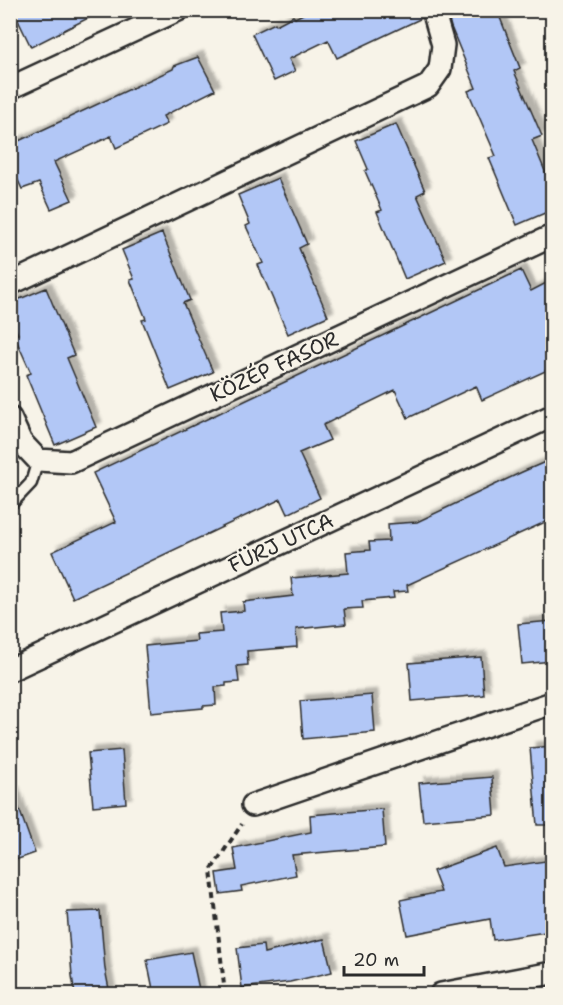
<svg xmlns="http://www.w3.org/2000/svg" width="563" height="1005" font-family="'Shantell Sans',sans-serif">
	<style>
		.building { fill: #b2c7f6; stroke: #2b2b2b; stroke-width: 1.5; filter: url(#shadow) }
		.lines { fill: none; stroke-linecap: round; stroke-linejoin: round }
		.lane-casing { stroke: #2b2b2b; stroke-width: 15 }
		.street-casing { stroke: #2b2b2b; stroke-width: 26 }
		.path { stroke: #2b2b2b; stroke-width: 4; stroke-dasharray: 6 4.5; stroke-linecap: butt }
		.lane { stroke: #f7f3e8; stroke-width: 10 }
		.street { stroke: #f7f3e8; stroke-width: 21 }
		.labels { text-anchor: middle; stroke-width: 4.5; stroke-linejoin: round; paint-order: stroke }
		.street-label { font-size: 21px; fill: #2b2b2b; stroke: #f7f3e8 }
	</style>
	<defs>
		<filter id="shadow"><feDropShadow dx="5.5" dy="-5.5" stdDeviation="1.5" flood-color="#0004"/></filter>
	</defs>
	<rect width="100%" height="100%" fill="#f7f3e8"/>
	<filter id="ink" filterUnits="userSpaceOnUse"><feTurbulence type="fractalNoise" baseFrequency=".0167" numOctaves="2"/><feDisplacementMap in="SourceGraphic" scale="12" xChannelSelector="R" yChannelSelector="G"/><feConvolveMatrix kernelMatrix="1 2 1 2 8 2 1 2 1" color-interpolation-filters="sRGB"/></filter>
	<g filter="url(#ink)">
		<path class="building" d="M13,10h91l-73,37z
			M311,10h110l1,8 -85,40 -9,-18 -39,19 6,12 -21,10 -22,-47 23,-11 1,2 17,-9 2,2z
			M446,10h51l23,58 -6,3 28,65 -10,4 20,48v22l-35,15 -28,-67 7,-2 -28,-65 8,-3 -25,-61z
			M198,57l17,33 -52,26 4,8 -51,24 -5,-12 -57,26 18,38 -21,9 -12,-26 -17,6 -12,-26v-18l163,-76 1,-3z
			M396,124l29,67 -8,4 29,66 -41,18 -28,-67 5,-2 -17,-39 3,-2 -12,-28z
			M278,178l29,66 -8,4 29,68 -40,18 -30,-69 5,-2 -17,-37 4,-2 -12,-29z
			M162,233l28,67 -7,3 30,69 -43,18 -28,-70 4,-1 -16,-39 4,-1 -12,-29z
			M521,270l10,21 21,-11v88l-70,32 -6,-14 -68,32 -13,-28 -72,35 7,15 -31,13 21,45 -32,16 -7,-15 -208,99 -21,-46 64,-30 -23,-49z
			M46,288l28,67 -7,3 29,69 -41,18 -29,-70 5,-2 -17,-38 4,-1 -8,-17v-14z
			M552,459v60l-145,66 1,6 -15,1 1,6 -32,3 1,7 -19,1 2,15 -50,5 1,18 -50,4 1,14 -11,1 2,16 -13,1v3l-11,1 1,18 -13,1v2l-52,5 -6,-67 52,-5 -1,-7 26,-2 -2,-19 24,-2 -1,-9 50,-6 -2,-18 57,-5 -2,-21 24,-2 -1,-8 20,-1 -1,-17 29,-2 105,-50z
			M552,621v40l-30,3 -4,-40z
			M481,657l3,38 -72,6 -3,-38z
			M372,695l3,37 -72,7 -3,-38z
			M552,746v79h-15l-7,-77z
			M122,750l4,53 -33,3 -5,-53z
			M492,777l3,38 -72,6 -4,-38z
			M13,792l22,61 -25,9v-69z
			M382,809l3,38 -93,8 4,20 -55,11 1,5 -22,3 -3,-21 20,-3 -4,-22 78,-16 -1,-17z
			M497,848l7,19 48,-7v35l-5,1 5,35 -59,9 -3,-21 -83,16 -7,-35 41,-8 -8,-21z
			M100,911l5,58 5,25h-35l-3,-18 -5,-64z
			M324,939l8,33 -42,10 -48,6 -5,-40 26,-3 1,8z
			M191,952l9,42h-46l-7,-34z"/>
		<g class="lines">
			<defs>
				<path id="lane" d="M10,503l3,-1 18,-19 7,-23"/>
				<path id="street" d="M10,88l168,-78
					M10,284l418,-198 12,-17 3,-24 -10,-35
					M10,418l11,24 17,18 33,2 481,-226
					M10,670l542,-254
					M253,805l299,-102
					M441,994l111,-21"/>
			</defs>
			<use href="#lane" class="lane-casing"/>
			<use href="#street" class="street-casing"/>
			<path class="path" d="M225,994l-14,-124 31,-46"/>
			<use href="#lane" class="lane"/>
			<use href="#street" class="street"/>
		</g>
	</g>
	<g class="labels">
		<g class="street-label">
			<text transform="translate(274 367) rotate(-25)" y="7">KÖZÉP FASOR</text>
			<text transform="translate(281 543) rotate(-25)" y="7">FÜRJ UTCA</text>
		</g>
	</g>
	<rect width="563" height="1005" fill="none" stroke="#f7f3e8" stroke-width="36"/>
	<rect x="18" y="18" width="527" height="969" fill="none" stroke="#2b2b2b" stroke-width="2" filter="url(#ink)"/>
	<path d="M344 966v9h80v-9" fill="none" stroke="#2b2b2b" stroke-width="3"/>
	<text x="353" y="966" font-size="18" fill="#2b2b2b" stroke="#f7f3e8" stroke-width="4.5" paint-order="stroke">20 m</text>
</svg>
